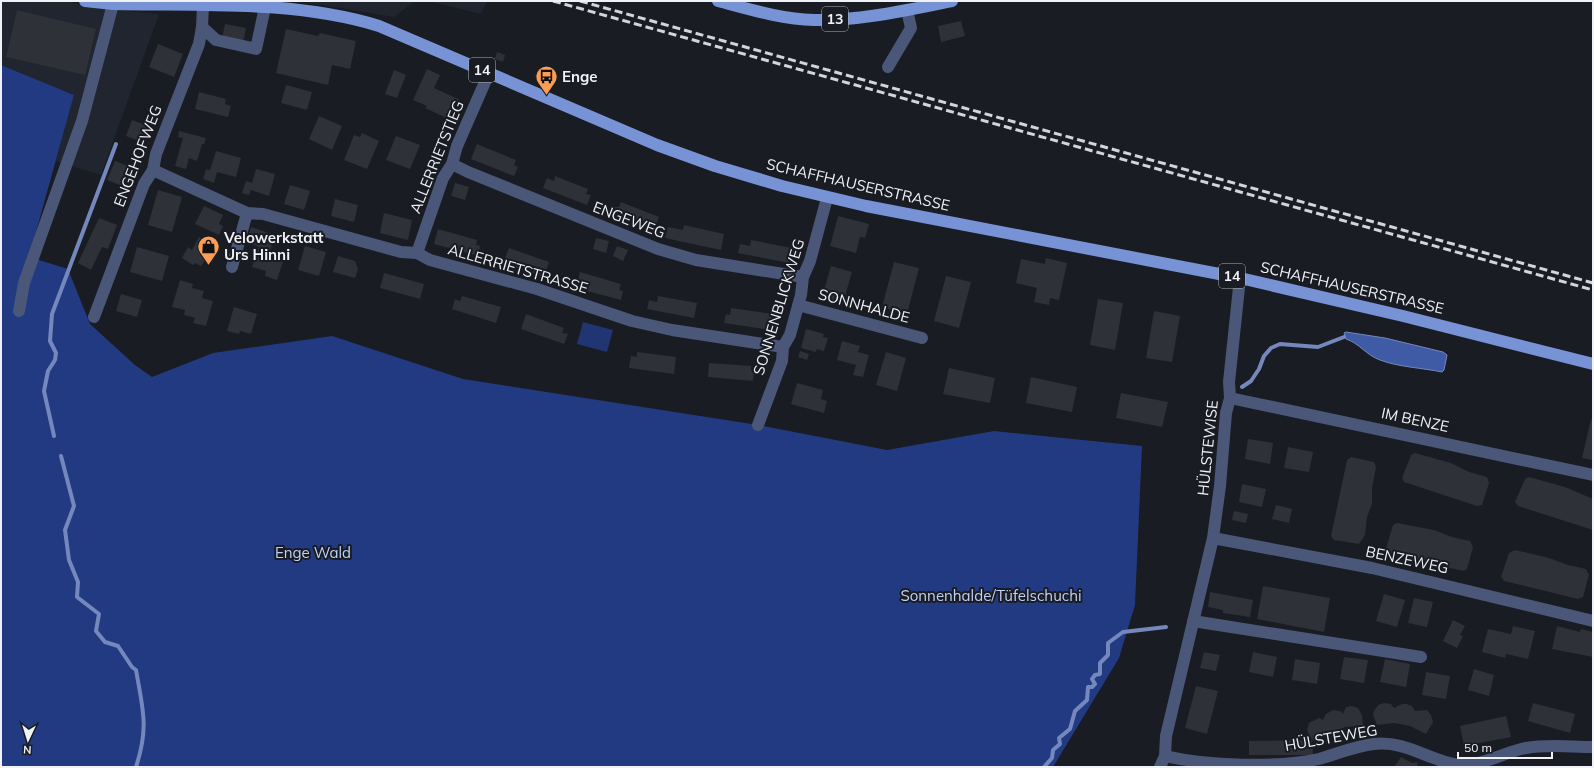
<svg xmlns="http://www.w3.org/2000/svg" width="1594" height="768" font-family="Mulish,sans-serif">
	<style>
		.built { fill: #202530 }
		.green { fill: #203572 }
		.forest { fill: #223a81 }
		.water { fill: #3f5ba6; stroke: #7488be }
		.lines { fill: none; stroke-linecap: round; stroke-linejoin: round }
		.stream { stroke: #7488be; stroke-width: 4 }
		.building { fill: #2e3138 }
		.minor { stroke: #4a5778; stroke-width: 12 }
		.major { stroke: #7793d6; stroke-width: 12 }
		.rail { stroke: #d3d5da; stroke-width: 3; stroke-dasharray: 8 4; stroke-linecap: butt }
		.labels { text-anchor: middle; stroke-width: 4; stroke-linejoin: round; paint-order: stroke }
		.shield { fill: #191c22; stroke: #b0b2b7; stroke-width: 1 }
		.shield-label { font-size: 14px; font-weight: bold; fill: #f0f2f7 }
		.poi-label { font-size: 15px; font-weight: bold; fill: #f0f2f7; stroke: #191c22; text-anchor: start }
		.street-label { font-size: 15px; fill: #f0f2f7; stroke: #191c22 }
		.park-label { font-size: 15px; fill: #bfd1fb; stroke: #191c22 }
	</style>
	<rect width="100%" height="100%" fill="#191c22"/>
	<path class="built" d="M1,1h66l28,7 64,6 -58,161 -45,-14 18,-66 -73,-30z
		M298,1h117l-21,16z
		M428,1h59l-6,13z"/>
	<path class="green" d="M583,322l30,8 -6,22 -30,-8z"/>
	<path class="forest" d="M1,65l73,30 -45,162 39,12 22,55 45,41 17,12 61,-24 119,-17 131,43 295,46 129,25 107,-19 148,15 -7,159 -16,53 -66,109h-1052z"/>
	<path class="water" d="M1346,332l39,6 58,14 4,3 -3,15 -2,2c-19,-4 -44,-5 -62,-12 -14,-5 -21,-17 -34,-21l-2,-6z"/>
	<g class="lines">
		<path class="stream" d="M1242,387l9,-6 8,-12 5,-13 7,-8 9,-4 38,3 26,-10
			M54,436l-10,-45 4,-20 7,-11 1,-7 -6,-12 2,-27 64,-170
			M61,456l13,50 -9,24 4,30 9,22 -1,15 22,17 -3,17 9,11 13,4 14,21 4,3c7,40 13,57 0,97
			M1044,767l8,-9 1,-8 7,-6 -1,-6 11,-9 5,-18 12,-11 1,-13h4l3,-3 -3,-5 3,-4 5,-1v-11l8,-8v-12l15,-11 43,-5"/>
	</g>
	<path class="building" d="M17,10l79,19 -11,46 -79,-18z
		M961,21l4,15 -24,6 -3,-16z
		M225,24l21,4 -3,15 -21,-4z
		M286,29l32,7 2,-3 36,8 -6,28 -18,-4 -4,20 -52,-12z
		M158,44l25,10 -9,23 -25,-10z
		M497,52l8,3 -2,7 -8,-3z
		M427,69l13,6 -6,13 26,12 -9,20 -26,-12 2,-2 -14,-6z
		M394,70l12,5 -9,23 -12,-4z
		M286,85l26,7 -5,18 -26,-7z
		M199,92l27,7 -1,5 6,2 -3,11 -33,-8z
		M319,116l23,10 -10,24 -23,-11z
		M132,120l19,7 -6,16 -19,-7z
		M179,131l27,7 -2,6h-2l-5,17 -8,-3 -3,11 -11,-3 8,-28 -5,-1z
		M362,133l17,8 -12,28 -23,-9 10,-25 6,2z
		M396,136l24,9 -10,24 -24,-9z
		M477,144l39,16 -2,5 4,2 -4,9 -43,-17z
		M216,151l25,7 -5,19 -19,-5 -3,11 -11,-4 3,-10 4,1z
		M115,161l23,9 -8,19 -23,-9z
		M256,169l19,5 -6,22 -18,-6 -2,5 -7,-2 4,-12 6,2z
		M555,176l33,13 -2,5 5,1 -4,10 -44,-17 4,-10 7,3z
		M455,183l14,4 -4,13 -14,-4z
		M290,185l20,6 -6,19 -20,-6z
		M158,190l24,7 -10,35 -24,-7z
		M335,199l23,6 -4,17 -23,-6z
		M621,202l38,15 -6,15 -42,-18 3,-7h5z
		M204,206l19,9 -4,9 4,2 -4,9 -24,-11z
		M384,213l28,7 -4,20 -28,-7z
		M838,216l31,8 -4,14 -5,-1 -4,16 -26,-7z
		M99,218l18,7 -9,24 -6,-2 -11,23 -13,-7z
		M684,225l40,9 -3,16 -56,-12 3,-11 15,3z
		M251,227l24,8 -5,16 9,3 -2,6 6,2 -6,18 -12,-4 1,-5 -14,-4 7,-20 -13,-5z
		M438,229l39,11 -1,5 4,1 -2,10 -44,-12z
		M199,237l21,12 -8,14 -6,-4 -5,7 -6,-3 -2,2 -11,-7 6,-11 4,3z
		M596,238l13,3 -3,12 -13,-4z
		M751,240l41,8 -3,15 -51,-10 2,-9 10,2z
		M305,246l21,6 -7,24 -21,-6z
		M617,246l11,4 -5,11 -10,-5z
		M137,247l32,9 -7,25 -32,-9z
		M509,248l40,14 -5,15 -41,-14z
		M338,256l17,5 3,8 -3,9 -22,-6z
		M1046,258l21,5 -8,37 -9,-2 -1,7 -15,-3 3,-14 -21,-5 5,-24 24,5z
		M894,262l25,6 -12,46 -25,-7z
		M831,266l21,6 -9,31 -21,-6z
		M580,272l41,12 -2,6 4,1 -2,9 -45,-12z
		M384,273l40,11 -4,15 -40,-11z
		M946,276l25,6 -12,46 -25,-7z
		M180,280l13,4 -1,4 12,3 -2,7 11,3 -7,25 -13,-3 2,-5 -11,-3 1,-5 -13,-3z
		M121,294l21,6 -5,17 -21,-6z
		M462,296l39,11 -5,16 -44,-14 3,-10 5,2z
		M658,296l39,7 -3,15 -47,-9 2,-9 8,2z
		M1098,299l25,4 -8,47 -25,-5z
		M234,307l23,7 -6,20 -11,-3 -1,3 -12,-3z
		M731,308l42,6 -3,16 -46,-7 2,-9 4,1z
		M1154,311l26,5 -8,46 -26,-4z
		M526,314l38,14 -2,5 6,1 -4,10 -43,-15z
		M806,329l18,5 -1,3 5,1 -4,13 -7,-2 -1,3 -15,-4z
		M842,341l18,5 -2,6 11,3 -6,22 -10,-2 3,-10 -19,-5z
		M800,351l9,3 -2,6 -9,-3z
		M637,352l39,5 -2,17 -45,-6 2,-12 6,1z
		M886,352l20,6 -9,33 -21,-6z
		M709,363l42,3v5h3l-1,10 -45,-4z
		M949,368l46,10 -5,25 -47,-9z
		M1031,377l46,10 -5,25 -46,-9z
		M797,383l26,7 -2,9 6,2 -3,12 -33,-9z
		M1121,393l47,9 -6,25 -46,-9z
		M1591,419l2,1 -1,40 -10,-2z
		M1248,439l25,4 -3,21 -25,-5z
		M1288,447l25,5 -4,20 -25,-4z
		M1415,453l36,10 18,9 18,5 2,6 -7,22 -5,1 -73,-24 -2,-4 9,-23z
		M1351,457l23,5 2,5 -4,21v16l-5,13 -2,18 -6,9 -25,-4 -3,-4 16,-76z
		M1529,477l36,10 28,12v31l-75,-24 -3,-4 10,-23z
		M1242,484l24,5 -4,18 -23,-5z
		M1276,505l16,4 -3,14 -17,-4z
		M1234,511l14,3 -2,9 -14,-3z
		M1397,523l37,7 18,7 18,4 3,6 -6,22 -4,2 -75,-18 -2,-4 7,-24z
		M1515,550l34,8 19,7 18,4 3,6 -6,22 -5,2 -74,-18 -3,-4 8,-24z
		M1263,586l67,12 -6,34 -67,-13z
		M1210,592l43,8 -3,17 -27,-4v-3l-15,-3z
		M1384,594l21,6 -8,27 -21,-6z
		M1414,598l19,4 -6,25 -19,-4z
		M1453,620l12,6 -5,9 3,1 -6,12 -14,-7z
		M1513,626l22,5 -7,28 -22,-5 -1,4 -23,-6 6,-23 23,5z
		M1557,626l23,6 1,-3 12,3v25l-41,-8z
		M1204,652l16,3 -4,16 -16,-3z
		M1253,652l24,5 -4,20 -24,-5z
		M1344,657l24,3 -4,23 -24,-4z
		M1295,659l25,4 -3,21 -25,-4z
		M1385,659l25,5 -4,23 -26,-5z
		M1474,669l20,6 -5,21 -21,-6z
		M1426,672l24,4 -4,23 -24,-4z
		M1196,686l22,5 -11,43 -22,-6z
		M1384,703l7,1 3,4 8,-4h5l5,2 3,5 12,-1 4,5 2,7 -7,12 -16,-8 -16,-3 -17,2 -4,-10 1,-4 4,-6z
		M1533,703l42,11 -5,19 -42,-12z
		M1352,706l6,2 4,7 1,10 -18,2 -14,6 -15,10 -6,-6 -3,-7 2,-7 10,-5 4,2 3,-6 7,-4 7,1 3,3 3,-7z
		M1506,716l5,21 -47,9 -4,-20z
		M1312,740l1,15h-64v-14z
		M1401,757l11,6 5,-1 1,5h-24z"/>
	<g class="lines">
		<path class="minor" d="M202,27l14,13 40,9 9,-42
			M888,67l23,-39 -4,-18
			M452,164l16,8 190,77 38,11 107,17
			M153,170l94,43 16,1 138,38 16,1 13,7 107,29 95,32 40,9 111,17
			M417,253l26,-75 9,-14 5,-18 32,-73
			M232,267l15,-54
			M798,305l124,33
			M19,311l5,-28 58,-162 31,-117
			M94,317l50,-133 9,-14 3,-16 43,-110 3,-17 1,-21
			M1230,398l363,77
			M758,425l24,-64 1,-14 7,-12 11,-40 2,-18 7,-16 17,-63
			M1213,538l159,30 221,53
			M1193,621l228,36
			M1165,756c43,10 111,12 154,3 18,-5 36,-13 55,-15 35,-4 60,21 91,21 22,-1 40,-13 61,-17 22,-4 45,-1 67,-1
			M1160,767l5,-11 1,-20 47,-198 7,-52 6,-73 4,-15 -1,-16 11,-104"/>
		<path class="major" d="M85,1l28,3c88,2 181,-4 266,22l278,119 58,21 67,20 84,20 374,72 163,38 190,48
			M718,1c31,8 63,18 96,19 46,1 93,-10 138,-19"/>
		<path class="rail" d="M553,1l1040,289
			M580,1l1013,282"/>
	</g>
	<defs>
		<symbol id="bus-pin" viewBox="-11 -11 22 30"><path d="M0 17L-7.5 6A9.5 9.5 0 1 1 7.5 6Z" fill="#fc9d53" stroke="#191c22"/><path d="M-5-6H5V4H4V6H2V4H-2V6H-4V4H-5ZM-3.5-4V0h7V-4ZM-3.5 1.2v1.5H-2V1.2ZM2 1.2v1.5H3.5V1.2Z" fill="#111"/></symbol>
		<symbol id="shop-pin" viewBox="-11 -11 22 30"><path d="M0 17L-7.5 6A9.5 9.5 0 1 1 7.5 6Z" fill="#fc9d53" stroke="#191c22"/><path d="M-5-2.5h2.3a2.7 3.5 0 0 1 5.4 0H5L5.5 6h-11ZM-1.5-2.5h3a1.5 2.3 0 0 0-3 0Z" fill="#111"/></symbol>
	</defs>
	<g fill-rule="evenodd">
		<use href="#bus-pin" x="534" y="64" width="25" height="34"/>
		<use href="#shop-pin" x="196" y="234" width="25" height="34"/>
	</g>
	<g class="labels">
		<g class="shield">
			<rect x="822" y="7" width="26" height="24" rx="3"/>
			<rect x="469" y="58" width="26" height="24" rx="3"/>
			<rect x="1219" y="264" width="26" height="24" rx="3"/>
		</g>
		<g class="shield-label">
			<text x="835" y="24">13</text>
			<text x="482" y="75">14</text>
			<text x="1232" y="281">14</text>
		</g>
		<g class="poi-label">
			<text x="562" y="82">Enge</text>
			<text x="224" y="243">Velowerkstatt<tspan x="224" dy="17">Urs Hinni</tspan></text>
		</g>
		<g class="street-label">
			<text transform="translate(138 156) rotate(-69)" y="5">ENGEHOFWEG</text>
			<text transform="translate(437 157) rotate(-68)" y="5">ALLERRIETSTIEG</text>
			<text transform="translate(858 185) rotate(13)" y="5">SCHAFFHAUSERSTRASSE</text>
			<text transform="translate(629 220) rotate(21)" y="5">ENGEWEG</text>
			<text transform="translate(518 269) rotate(16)" y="5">ALLERRIETSTRASSE</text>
			<text transform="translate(1352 288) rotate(13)" y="5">SCHAFFHAUSERSTRASSE</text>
			<text transform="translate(864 306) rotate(15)" y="5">SONNHALDE</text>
			<text transform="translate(779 307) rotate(-73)" y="5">SONNENBLICKWEG</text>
			<text transform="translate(1415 420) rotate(12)" y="5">IM BENZE</text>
			<text transform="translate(1208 448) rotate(-84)" y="5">HÜLSTEWISE</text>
			<text transform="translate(1407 560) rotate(12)" y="5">BENZEWEG</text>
			<text transform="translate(1331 738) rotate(-10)" y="5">HÜLSTEWEG</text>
		</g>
		<g class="park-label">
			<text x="313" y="558">Enge Wald</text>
			<text x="991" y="601">Sonnenhalde/Tüfelschuchi</text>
		</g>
	</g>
	<rect width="1594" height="768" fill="none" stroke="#f0f2f7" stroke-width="4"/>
	<g transform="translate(28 740) rotate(184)" stroke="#191c22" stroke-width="3" paint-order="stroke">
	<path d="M0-3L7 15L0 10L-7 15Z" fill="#f0f2f7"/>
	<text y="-6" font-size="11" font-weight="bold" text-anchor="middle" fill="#f0f2f7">N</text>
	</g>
	<path d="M1458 752v6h94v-6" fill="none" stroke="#f0f2f7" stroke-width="2"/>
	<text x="1464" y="752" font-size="12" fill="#f0f2f7" stroke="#191c22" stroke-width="3" paint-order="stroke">50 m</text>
</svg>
